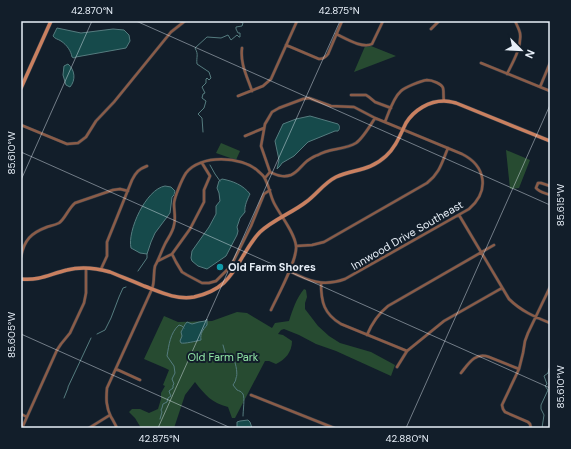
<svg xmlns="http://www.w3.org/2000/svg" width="571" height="449" font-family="'DM Sans',sans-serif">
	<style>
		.green { fill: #274b31 }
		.water { fill: #164a4b; stroke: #557c7f }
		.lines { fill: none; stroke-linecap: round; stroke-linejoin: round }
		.stream { stroke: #557c7f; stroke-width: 1 }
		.street-casing { stroke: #303b47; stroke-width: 3.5 }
		.secondary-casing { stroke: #303b47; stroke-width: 4.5 }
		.street { stroke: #8a5c48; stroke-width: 2.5 }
		.secondary { stroke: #c98060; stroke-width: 3.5 }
		.ticks { fill: none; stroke: #e7eff8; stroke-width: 1; stroke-opacity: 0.45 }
		.culture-dot { fill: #0f9aa8; stroke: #121e2a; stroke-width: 1.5 }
		.labels { text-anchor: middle; stroke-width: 4; stroke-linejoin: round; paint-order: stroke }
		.street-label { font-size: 11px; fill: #e7eff8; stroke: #121e2a }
		.poi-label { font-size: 11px; font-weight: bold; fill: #e7eff8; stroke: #121e2a; text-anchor: start }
		.park-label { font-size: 11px; fill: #90e4a5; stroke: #121e2a }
		.neatline { fill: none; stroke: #e7eff8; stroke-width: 1.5 }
		.ticks-label { font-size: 10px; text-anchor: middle; fill: #e7eff8 }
	</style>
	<rect width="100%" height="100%" fill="#121e2a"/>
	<path class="green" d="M366,44l30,12 -42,16z
		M221,143l19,8 -4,9 -20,-7z
		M506,150l24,10 -11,28 -9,1z
		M304,289l2,1 1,7 -2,6v6l13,17 11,10 11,7 31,9 24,13 -4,11 -55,-25 -20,-7 -17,-9 -15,-6 -3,1 -3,4 5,1 9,6c0,11 -7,19 -16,23l-7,-3h-4l-30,57h-3l-4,-11c-16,-4 -23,-12 -33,-25l-10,13 -11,33h-33l-6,-10 -6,-6 3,-3h8l9,4 9,-4 3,-10v-6l4,-7 -2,-1 6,-15 -4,-2 -21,-9 20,-43 14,6 34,-1 25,-9 10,1 25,15 3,-5 14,-2c4,-12 7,-22 15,-32z"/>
	<path class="water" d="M57,28l24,5 32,-4 11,1 5,5 1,6 -4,7 -50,9 -2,1 -2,-1c-1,-6 -5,-12 -11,-16 -3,-2 -6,-2 -8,-5z
		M68,64c7,6 8,16 2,23l-4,-2 -3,-10 1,-9z
		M310,116l28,8c2,2 2,5 0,7h-3l-27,11 -14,14 -12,7 -2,3 -3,3 2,-9 -4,-19 8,-17 13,-5z
		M222,179c11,2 21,6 28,15 -2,4 -6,12 -5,18l-5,6 -3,9 1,4 -1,4 -11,21 -19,13 -9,-3 -6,-5 -1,-3 1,-7 17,-24 7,-13v-8l4,-5 -1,-8 -2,-5 2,-7z
		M165,186l6,1 4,4 -1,4 -2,2 -2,16 -15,20 -4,9 -4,12 -7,-1 -9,-5c-4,-17 15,-59 34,-62z
		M207,319v6c-4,5 -7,8 -6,15 -4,1 -17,4 -20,3l-1,-2 2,-5 -1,-4c2,-3 3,-7 6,-10l5,2 7,-2 6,-1z
		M248,420l2,2 2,6h-15v-6l3,-1z"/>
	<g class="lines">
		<path class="stream" d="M203,132l-1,-14 -4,-4 6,-6 2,-7 -4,-3 1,-4 2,-1 -3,-6 4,-4v-4l1,-1 2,2 2,-2 -2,-6 -12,-8c-1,-7 2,-9 -2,-16l12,-11 14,1 7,-3 3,5 6,-5 2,2h1v-4h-2l-2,-4v-2l6,-1 1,-3 -4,-2
			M210,165l5,9 5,7
			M138,271l9,-13v-4
			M97,334l8,-4 6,-12 8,-21 4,-9 3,-1
			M223,345l3,11 8,4c2,4 4,15 2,18 0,3 -2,5 -3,7l4,5c2,1 4,1 6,4 2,4 0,17 0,22
			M64,398l4,-10v-1l23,-49
			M160,419l2,-7 -1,-2 1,-2 1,-4 4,-2 1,-4 3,-2 -1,-2 -1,-3 4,-3v-3l1,-1 -2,-5 3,-6 -1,-7 -7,-10c2,-11 3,-23 12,-31l3,1 2,2
			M542,428l2,-13 -3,-6v-4l7,-15 -3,-4 2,-2 -3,-8 4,-3 2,-8"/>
		<defs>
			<path id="street" d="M431,29l8,-8
				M336,34c9,4 26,15 36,10l11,-23
				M286,45l33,14c4,0 6,-1 9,-5l14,-33
				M242,48c-2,16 5,28 10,43
				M481,63l69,28
				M507,74c6,-12 15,-27 13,-41 -1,-4 -3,-8 -5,-12
				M540,87l10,-24
				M351,95h15l3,2 6,5 16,6
				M238,96l25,-10 8,-7 26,-58
				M385,122c4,-10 8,-24 16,-31 4,-4 20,-10 26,-11 5,0 15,4 16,8 1,4 0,9 1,13
				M21,125l46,19 11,-1 8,-6 10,-16 18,-19 57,-70 14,-11
				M245,136l19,-8
				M270,172l-9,-26 4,-22 3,-5 4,-7 7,-4 24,-9 6,-1 22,8 23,1 21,11 87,36c24,12 28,37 7,55l-124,70c-22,8 -36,2 -56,-8
				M270,172c7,3 13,6 21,3 7,-3 10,-9 16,-14 3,-2 7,-5 11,-6 11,-7 27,-5 38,-12 7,-5 14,-17 19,-25
				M265,178l5,-6
				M550,186l-9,-3h-3l-2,5c3,4 9,5 14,7
				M459,215l50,84c12,12 26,18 41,24
				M296,246l16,-1 12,-3 103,-59c13,-10 15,-21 21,-35
				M172,254l4,8 6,10 5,3 15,8h7l7,-2 12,-12 6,-9 17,-34 13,-32 6,-4
				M21,257c3,-17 10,-24 26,-30 3,-1 8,-2 12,-4 6,-4 9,-14 16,-20l38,-13 7,-1 8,2
				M158,261l14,-7 18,-25 14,-27v-12l6,-14 -8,-13
				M101,269l6,-13v-14l25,-62c4,-8 7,-11 15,-14
				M321,283c0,19 3,31 20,41l66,27
				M367,335c5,-12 11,-21 21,-29l106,-61
				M397,367l10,-16 37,-30 58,-33
				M116,369l24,11
				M461,373c8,-10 14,-21 28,-16l30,12
				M251,395l83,33
				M21,414l6,3
				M22,428l35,-78 4,-6 9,-11 14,-30 2,-10v-25
				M89,428l21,-13
				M117,428c-2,-4 -4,-8 -6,-11 -5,-10 -5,-18 -4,-29l45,-99c3,-8 1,-15 3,-23 4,-7 6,-14 10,-22 3,-6 8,-12 9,-19 2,-6 0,-14 0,-21 0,-6 8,-25 12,-31 14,-19 56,-17 72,-2 2,2 5,4 6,6 5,8 6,18 10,26 6,12 21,30 22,43 2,13 -19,51 -25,64
				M531,428l-1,-4 -2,-2 -23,-10 -2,-3 -1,-4 17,-36 4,-16 2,-12 3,-8 22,-46"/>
			<path id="secondary" d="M21,88l30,-67
				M21,279c19,2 29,-5 46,-9 15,-4 29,-2 43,2 12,5 23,9 34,14 16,6 32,14 50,11 27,-6 36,-18 49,-41 5,-8 10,-17 17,-24 14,-13 32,-19 46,-30 11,-8 18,-19 30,-25 18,-8 34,-6 50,-21 10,-9 14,-21 20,-33 8,-13 23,-22 38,-22 4,0 8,1 12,2l94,38"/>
		</defs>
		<use href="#street" class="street-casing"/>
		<use href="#secondary" class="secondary-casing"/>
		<use href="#street" class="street"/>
		<use href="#secondary" class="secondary"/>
	</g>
	<path class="ticks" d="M136,21l414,184M545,21l5,2M21,152l529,236M21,180l71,-159M21,334l210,94M158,428l182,-407M406,428l144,-323"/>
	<circle class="culture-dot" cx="220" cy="267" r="4"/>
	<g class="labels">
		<g class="street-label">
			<text transform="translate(407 235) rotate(-30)" y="4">Innwood Drive Southeast</text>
		</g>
		<g class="poi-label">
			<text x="228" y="271">Old Farm Shores</text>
		</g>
		<g class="park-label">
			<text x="223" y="361">Old Farm Park</text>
		</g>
	</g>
	<rect width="571" height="449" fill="none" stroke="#121e2a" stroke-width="44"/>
	<g transform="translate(521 50) rotate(114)" stroke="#121e2a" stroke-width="3" paint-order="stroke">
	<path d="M0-3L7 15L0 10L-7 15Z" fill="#e7eff8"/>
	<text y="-6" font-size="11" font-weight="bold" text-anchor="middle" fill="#e7eff8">N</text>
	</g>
	<rect x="22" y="22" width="527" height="405" class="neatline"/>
	<g class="ticks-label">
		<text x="92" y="14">42.870°N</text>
		<text x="339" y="14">42.875°N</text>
		<text transform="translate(11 153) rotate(-90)" y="4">85.610°W</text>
		<text transform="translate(560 205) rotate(-90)" y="4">85.615°W</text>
		<text transform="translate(11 335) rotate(-90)" y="4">85.605°W</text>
		<text transform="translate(560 387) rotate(-90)" y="4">85.610°W</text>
		<text x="159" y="442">42.875°N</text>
		<text x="407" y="442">42.880°N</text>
	</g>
</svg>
